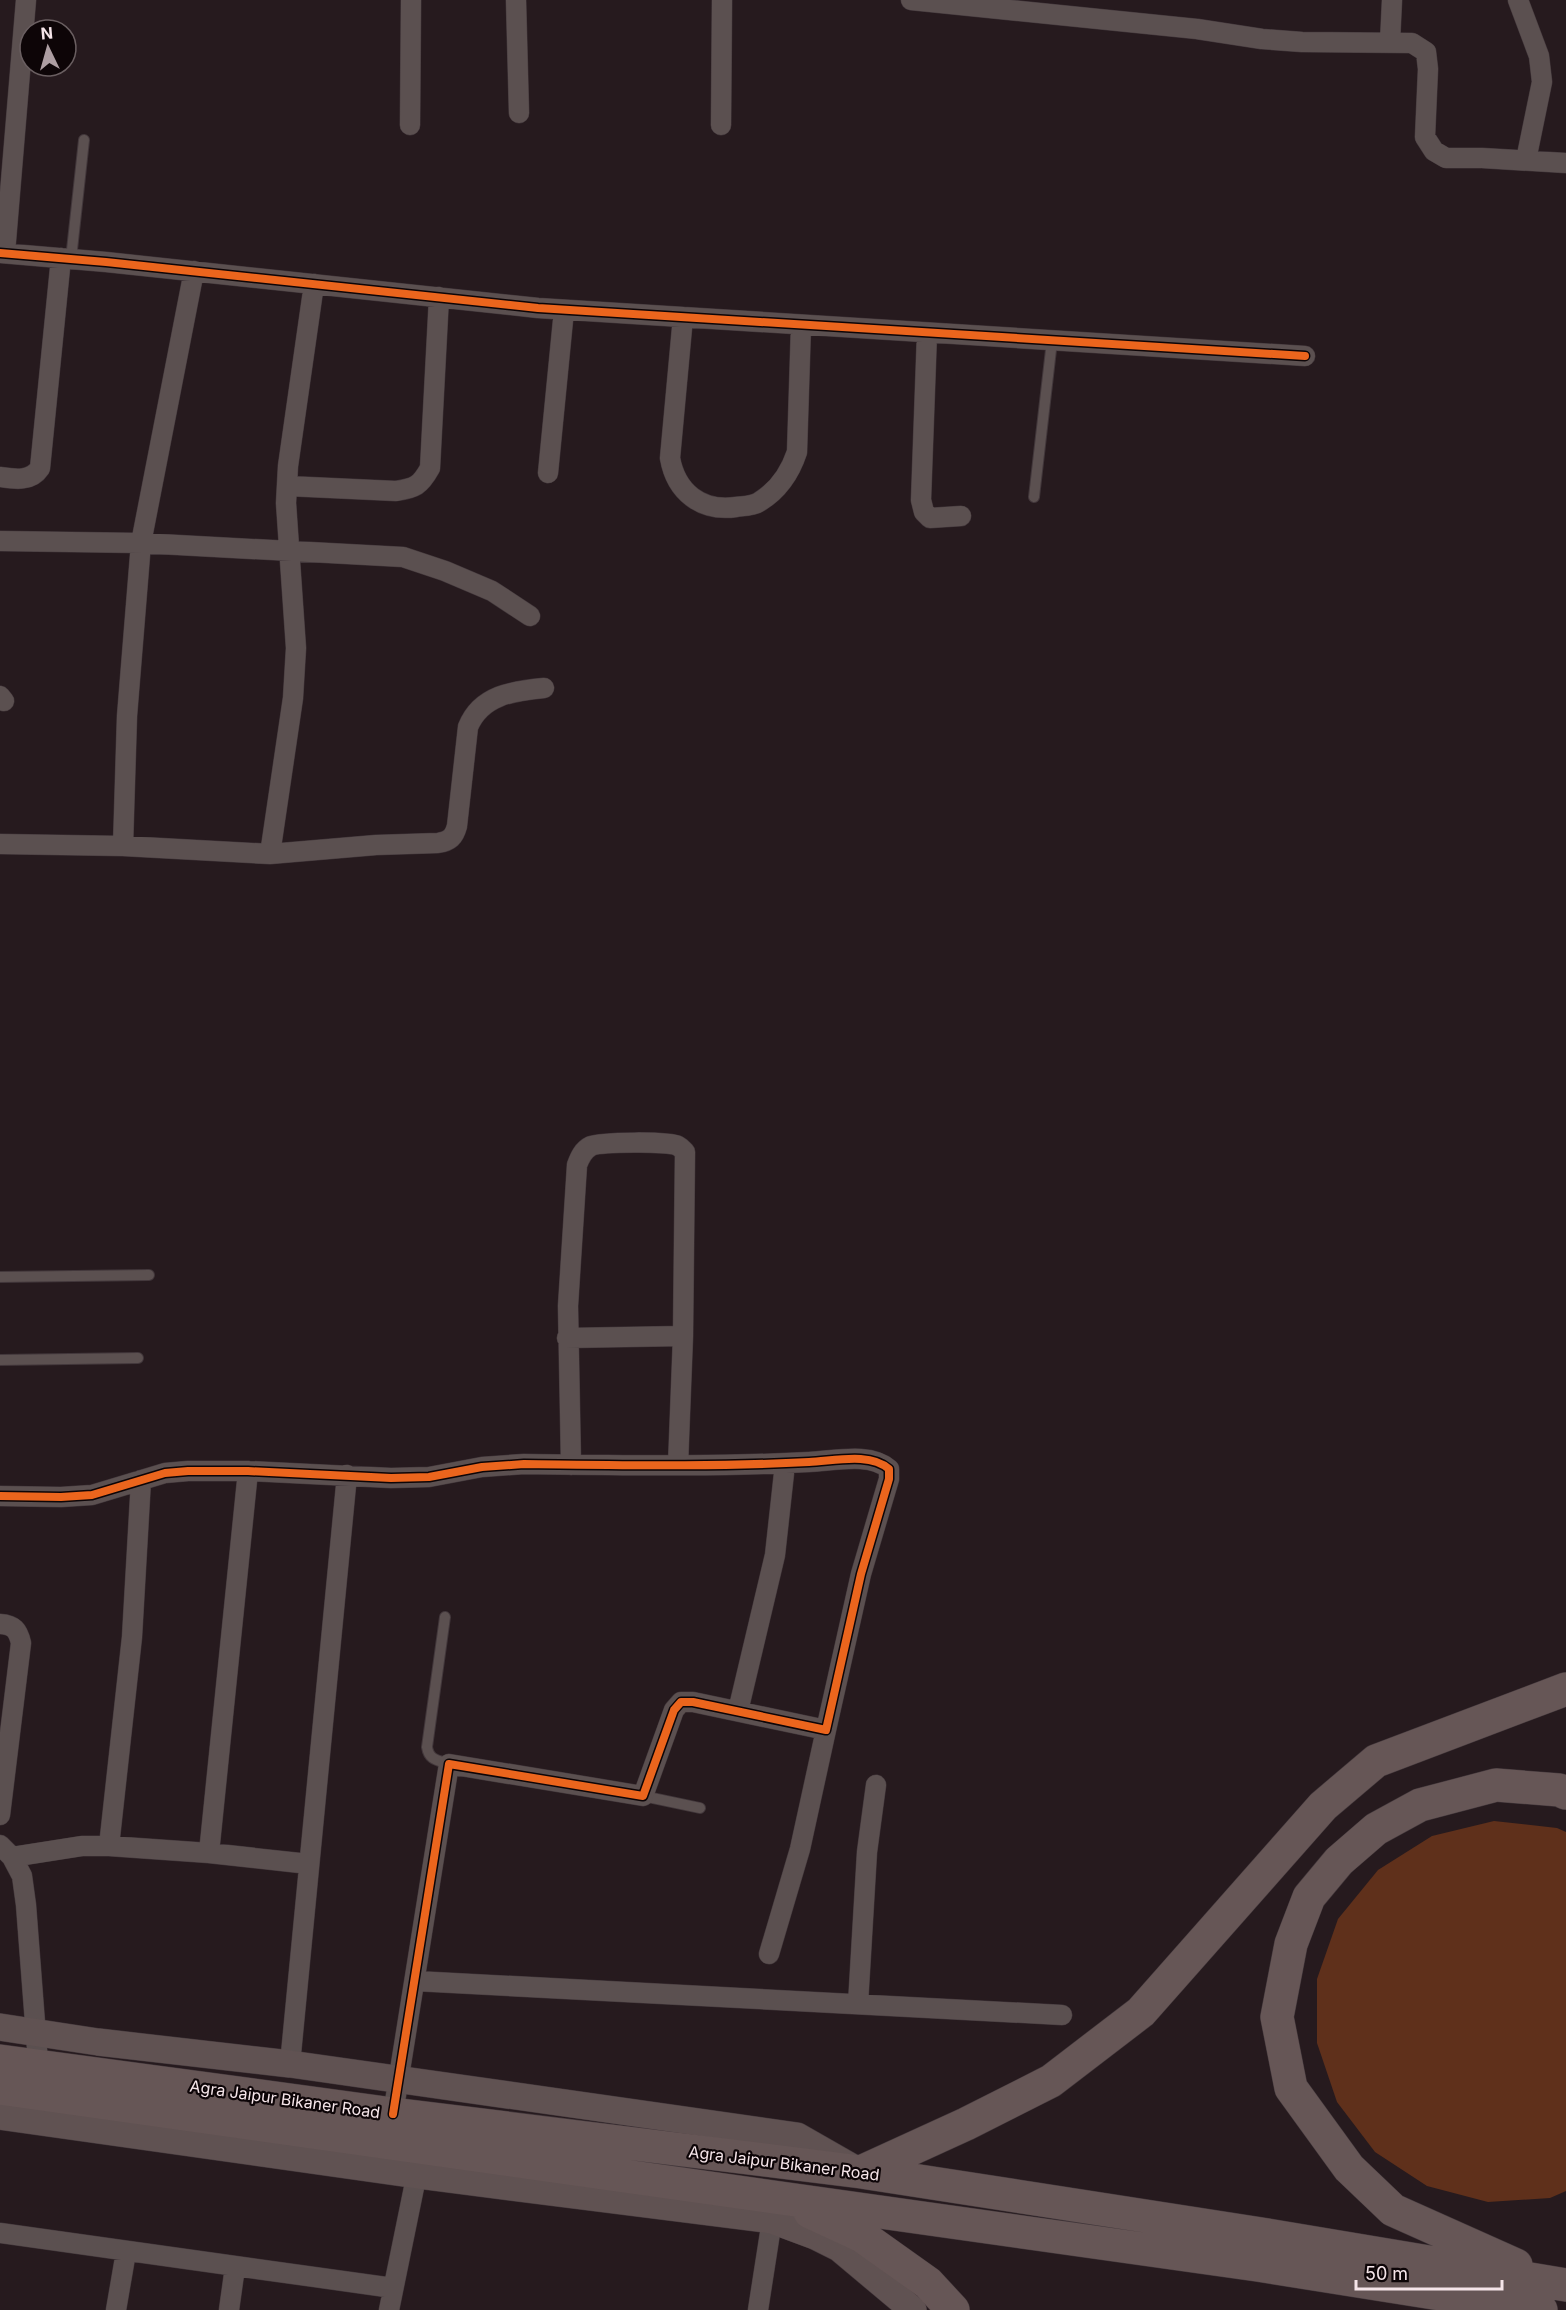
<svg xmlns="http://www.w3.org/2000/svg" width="1566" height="2310" font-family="Inter,sans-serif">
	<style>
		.green { fill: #5f301b }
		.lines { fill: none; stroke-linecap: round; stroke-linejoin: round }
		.lane-casing { stroke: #42373b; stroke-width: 12 }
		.street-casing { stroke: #42373b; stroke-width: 21 }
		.secondary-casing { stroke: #42373b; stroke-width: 28 }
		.highway-casing { stroke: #42373b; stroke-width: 34 }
		.lane { stroke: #5b5050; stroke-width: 10 }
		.street { stroke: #5b5050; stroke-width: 20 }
		.secondary { stroke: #605252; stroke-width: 27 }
		.highway { stroke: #665656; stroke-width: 33 }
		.cycleway-casing { stroke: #0d0507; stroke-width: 11 }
		.cycleway { stroke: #eb651d; stroke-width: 8 }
		.labels { text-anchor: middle; stroke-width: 4.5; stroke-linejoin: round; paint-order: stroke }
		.street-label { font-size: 16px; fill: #f5e5e9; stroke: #0d0507 }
	</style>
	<rect width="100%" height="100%" fill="#261a1e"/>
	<path class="green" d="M1494,1821l63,7 9,4v359l-16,7 -62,4 -61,-16 -52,-34 -38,-50 -20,-59v-64l21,-60 40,-49 54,-34z"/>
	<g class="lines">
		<defs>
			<path id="lane" d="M71,259l13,-119
				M1034,497l18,-156
				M0,1277l149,-2
				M0,1360l138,-2
				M445,1617l-18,130c2,13 10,13 22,17
				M643,1796l57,12"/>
			<path id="street" d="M516,0l3,113
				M911,0l286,29 65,10 40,3 110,1 14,9 2,17 -3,68 9,14 12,7h36l84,5
				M1518,0l21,56 3,26 -16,78
				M1390,42l2,-42
				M410,125l1,-125
				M721,125l1,-125
				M0,253l106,9 432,46 767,48
				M5,253l21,-253
				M683,317l-13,141c6,34 31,54 66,49 7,-1 17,-1 23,-5 20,-12 31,-29 38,-50l4,-127
				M927,333l-6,167 3,12 6,6 31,-2
				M548,473l16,-163
				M0,477c14,2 31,5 40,-9l21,-210
				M287,486l109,5c19,-3 24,-5 34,-23l9,-171
				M0,541l141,2 262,14 42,14 47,20 38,25
				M0,696l4,5
				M0,844l123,2 147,8 106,-9 62,-2c12,-2 16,-6 19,-17l11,-99c13,-32 45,-36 76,-39
				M123,846l4,-130 14,-173 53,-272
				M270,854l23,-156 3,-50 -10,-145 2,-37 26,-182
				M567,1338l116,-2
				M571,1465l-3,-159 9,-141c3,-8 6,-15 14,-19 10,-4 78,-5 87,0 2,1 6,5 7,6l-2,184 -5,129
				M0,1496l61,1 31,-2 73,-22 23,-2h60l143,7 38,-1 53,-10 42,-3c95,1 191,3 285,-2 25,-1 61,-10 80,7v10l-28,95 -35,156 -133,-28h-12l-7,8 -31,86 -194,-32 -56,350
				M0,1624c14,1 18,6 21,19l-21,172
				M738,1711l37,-156 10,-91
				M0,1845l12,12 10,19 4,29 13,170
				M109,1846l23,-209 9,-157
				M209,1853l39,-382
				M12,1857l70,-11h27l100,7 100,11
				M769,1954l31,-105 26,-119
				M415,1981l647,34
				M858,2004l9,-152 9,-67
				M290,2064l57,-589
				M0,2233l393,55
				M116,2310l10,-58
				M229,2310l6,-43
				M389,2310l30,-147
				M758,2310l14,-90"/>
			<path id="secondary" d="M0,2027l98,15 192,22 507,72 56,32
				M0,2116l417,59 355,45 43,16 24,12 74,62"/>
			<path id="highway" d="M0,2061l393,53 468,58 394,61 311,52
				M0,2088l1257,177 284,45
				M861,2172l105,-48 85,-43 90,-69 182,-206 53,-45 190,-72
				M810,2212l52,24 66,47 25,27
				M1516,2265l-123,-55 -44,-42 -58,-80 -14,-71 14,-73 18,-47 30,-36 37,-32 44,-24 76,-20 63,5 7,3"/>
		</defs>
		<use href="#lane" class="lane-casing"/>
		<use href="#street" class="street-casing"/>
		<use href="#secondary" class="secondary-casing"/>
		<use href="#highway" class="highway-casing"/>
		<use href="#lane" class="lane"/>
		<use href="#street" class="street"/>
		<use href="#secondary" class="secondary"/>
		<use href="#highway" class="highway"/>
		<defs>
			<path id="cycleway" d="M0,253l106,9 432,46 767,48
				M0,1496l61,1 31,-2 73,-22 23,-2h60l143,7 38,-1 53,-10 42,-3c95,1 191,3 285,-2 25,-1 61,-10 80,7v10l-28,95 -35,156 -133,-28h-12l-7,8 -31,86 -194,-32 -56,350"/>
		</defs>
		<use href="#cycleway" class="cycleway-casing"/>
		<use href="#cycleway" class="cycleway"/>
	</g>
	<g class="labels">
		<g class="street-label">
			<text transform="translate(285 2099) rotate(8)" y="6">Agra Jaipur Bikaner Road</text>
			<text transform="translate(784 2163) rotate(7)" y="6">Agra Jaipur Bikaner Road</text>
		</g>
	</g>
	<g transform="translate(48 48) rotate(355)"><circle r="28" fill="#0d0507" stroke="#6a5f61" stroke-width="1.5"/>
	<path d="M0-4.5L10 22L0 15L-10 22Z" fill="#ad9ea2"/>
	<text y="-9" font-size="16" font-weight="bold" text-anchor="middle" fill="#f5e5e9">N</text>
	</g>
	<path d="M1356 2280v9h146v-9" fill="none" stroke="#f5e5e9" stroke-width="3"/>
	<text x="1365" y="2280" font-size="18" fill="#f5e5e9" stroke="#0d0507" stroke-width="4.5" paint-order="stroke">50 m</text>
</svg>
